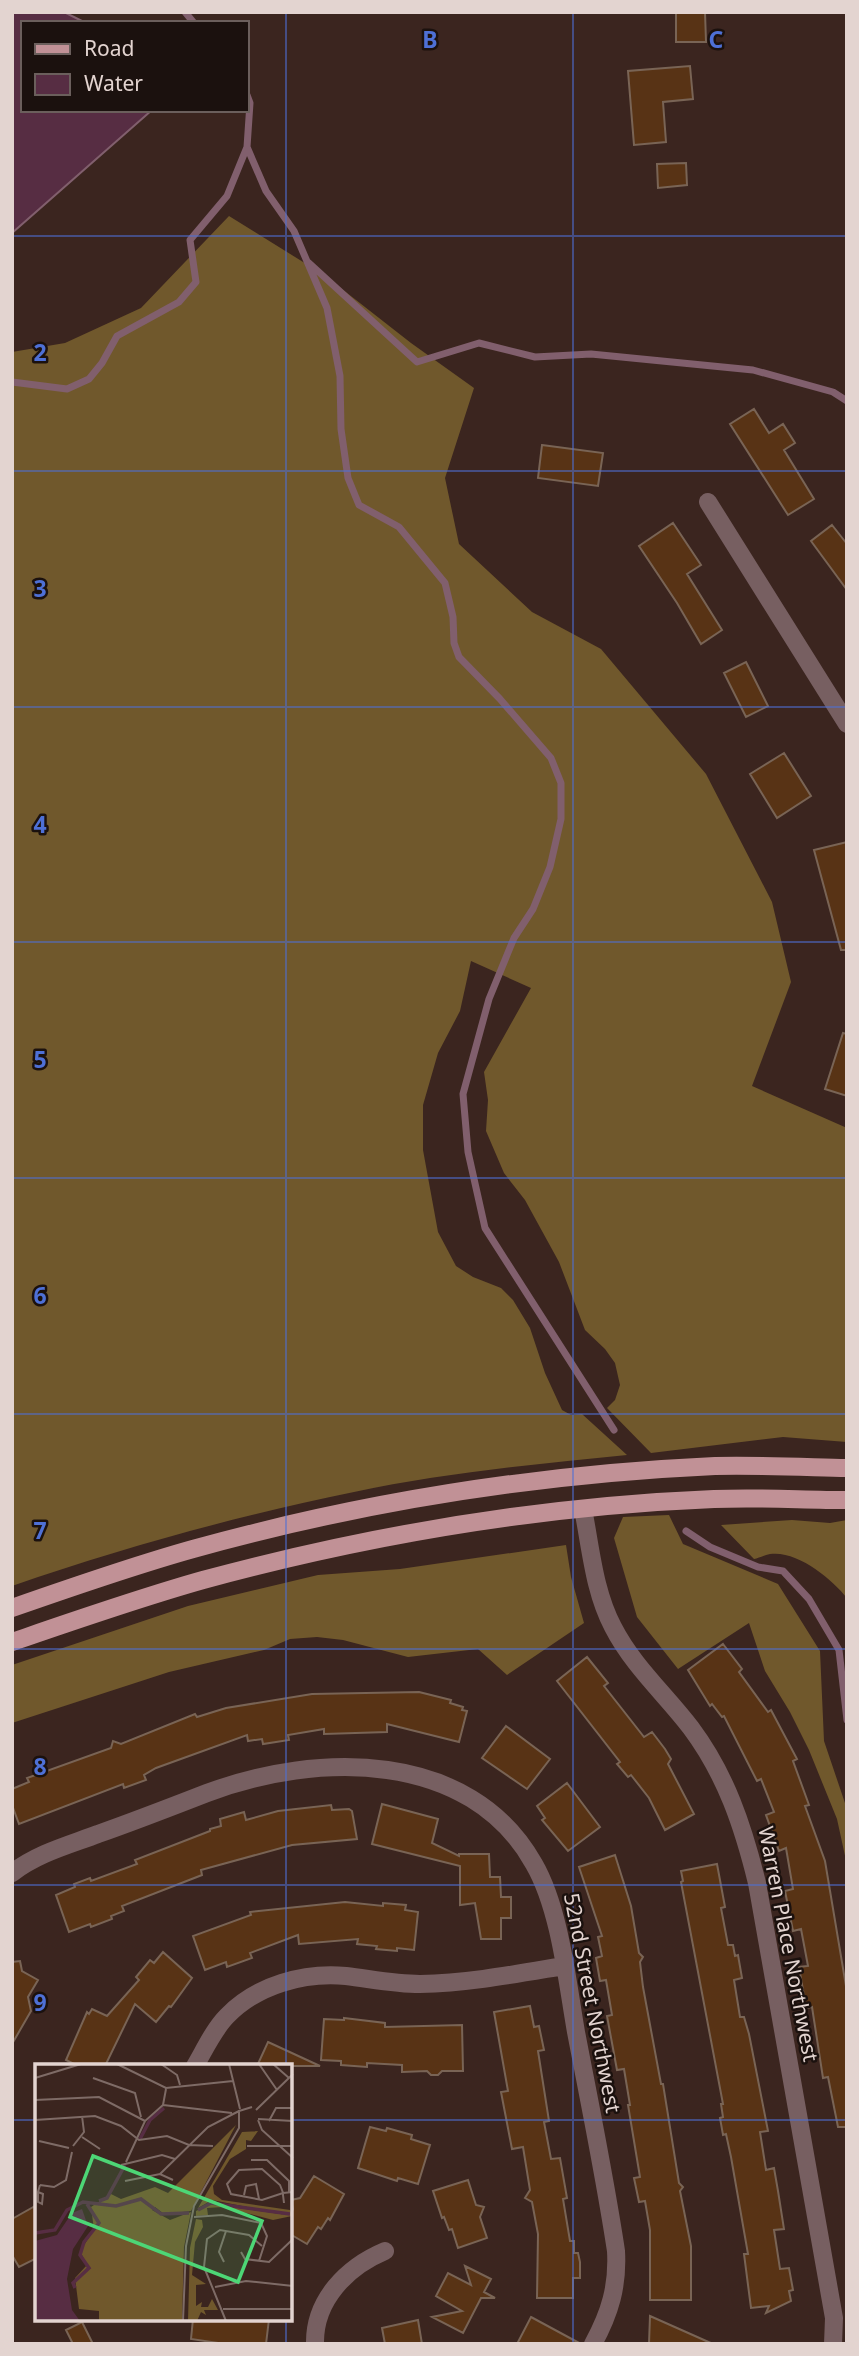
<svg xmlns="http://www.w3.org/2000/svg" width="859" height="2356" font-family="'Noto Sans',sans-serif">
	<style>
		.forest { fill: #70582c }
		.water { fill: #572d43; stroke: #815f6d; stroke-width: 2 }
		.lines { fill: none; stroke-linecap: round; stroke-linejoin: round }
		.stream { stroke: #815f6d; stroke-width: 7 }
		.building { fill: #583315; stroke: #796455; stroke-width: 2 }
		.minor { stroke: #775f61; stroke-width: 18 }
		.major { stroke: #c19196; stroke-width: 18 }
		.grid { fill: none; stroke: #4e70d6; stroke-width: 2; stroke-opacity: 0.55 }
		.labels { text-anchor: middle; stroke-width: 5; stroke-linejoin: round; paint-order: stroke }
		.street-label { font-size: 21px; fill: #e3d4d0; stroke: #1b110e }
		.inset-river { fill: none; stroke: #572d43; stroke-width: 3.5 }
		.inset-road { fill: none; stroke: #7e6b66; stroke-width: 2 }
		.view { fill: #4dd676; fill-opacity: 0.15; stroke: #4dd676; stroke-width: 3.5 }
		.inset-edge { fill: none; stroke: #e3d4d0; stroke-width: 3.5 }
		.grid-label { font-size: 23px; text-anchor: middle; font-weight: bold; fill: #4e70d6; stroke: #1b110e; stroke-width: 5; stroke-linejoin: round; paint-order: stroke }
	</style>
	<rect width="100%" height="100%" fill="#3b251f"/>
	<path class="forest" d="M229,216l95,59 87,68 63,45 -29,90 14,66 73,68 69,37 105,125 66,128 19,80 -39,104 95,42v314l-64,-5 -132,16 -44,-45 8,-8 5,-15 -5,-22 -10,-14 -20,-19 -26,-68 -34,-62 -21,-27 -18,-42 2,-31 -4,-28 47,-84 -60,-27 -11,50 -22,42 -15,52v45l15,82 18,34 17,11 28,11 12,12 17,28 15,45 17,37 9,5 11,-1 45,41c-91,9 -183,18 -273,37 -116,24 -230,55 -342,94v-1234l53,-9 76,-35z
		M669,1515l14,29 95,40 42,67 4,90 23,68v56l-10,-46 -28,-69 -19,-38 -25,-41 -16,-48 -71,46 -41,-52 -23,-79 9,-21z
		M792,1520l38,3 17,-3v78c-15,-19 -50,-48 -77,-44 -5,1 -11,4 -16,5l-33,-34z
		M566,1545l5,32 13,46 -77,52 -29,-26 -70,8 -65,-17 -26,-3 -27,2 -26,11 -95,22 -157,51v-58l176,-59 130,-31 82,-6z"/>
	<path class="water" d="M12,12h52l22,11h-63v87h129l-140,123z"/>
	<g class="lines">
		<path class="stream" d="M185,12l9,11
			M247,95l3,8 -3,44 19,44 28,40 33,77 13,68 1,53 7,49 11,27 40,22 46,56 8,34 1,26 5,14 41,42 51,59 10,25v36l-11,48 -17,42 -19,29 -25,61 -26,95 5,58 17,76 129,202
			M309,263l108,99 62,-19 56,14 56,-3 162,16 80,22 14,9
			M12,382l55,7 22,-10 13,-16 15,-27 62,-34 17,-20 -6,-42 37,-44 20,-49
			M686,1531l24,16 48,20 25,4 26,28 30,51 8,70"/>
	</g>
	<path class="building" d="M676,12h29l1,30h-30z
		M690,66l3,33 -30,3 3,40 -32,3 -6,-74z
		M686,163l1,22 -29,3 -1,-24z
		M754,409l15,24 14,-9 12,19 -11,7 30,49 -26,16 -58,-91z
		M542,445l61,8 -5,33 -60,-8z
		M673,523l28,42 -14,9 35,56 -21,14 -24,-41 -38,-57z
		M832,525l15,19v46l-36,-49z
		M746,662l22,44 -22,11 -22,-44z
		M784,753l27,43 -34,22 -27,-44z
		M847,842v108h-6l-27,-100z
		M843,1033l4,1v62l-22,-7z
		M723,1644l19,25 -3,3 29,40 3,-2 26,49 -4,2 16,44 -4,1 20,55 22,131v135h-9l-10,-50 -5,1 -11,-71 -6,1 -7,-41 9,-1 -7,-37 -8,2 -8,-40 8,-2 -7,-41 -7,3 -13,-36 8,-3 -13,-33 -4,2 -33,-65 -2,1 -10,-13 -2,2 -22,-36z
		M587,1657l21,26 -4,3 40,51 8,-5 13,17 6,10 -3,5 26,50 -29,16 -16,-32 -18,-23 -3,2 -11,-13 3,-2 -63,-81z
		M419,1692l32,8 -1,3 13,4 -1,3 5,1 -8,31 -72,-18v8l-63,2v-5l-36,6 1,5 -26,4 -1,-5 -14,2 -1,-6 -91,33 -12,7 2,5 -22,8 -1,-4 -104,40 -7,-19v-16l17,-7 -2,-4 84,-30 2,-7 8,3 74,-30 2,3 29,-9 86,-14z
		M506,1726l44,33 -23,30 -45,-31z
		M567,1783l33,44 -32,24 -26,-31 3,-2 -8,-12z
		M382,1804l56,15 -6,24 27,13v-2h30l1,23h10l1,20h10v21h-10v21h-20l-6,-36 -15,2v-39l-88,-22z
		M331,1805l1,5 17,-1 3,2 5,28 -65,6 -91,25 1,5 -80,31 2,5 -13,5 1,3 -21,8 -1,-3 -21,8 -13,-37 19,-8 -1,-3 16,-6 1,3 46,-17 -2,-4 75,-29v-2l11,-3 -1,-7 24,-7 2,8 32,-9z
		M615,1855l16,51 8,47 4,4 -3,5 3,25 18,97h2l16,99 4,4 -3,4 11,55v54h-41v-70l-5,-29 -6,1 -5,-24 6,-1 -12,-72h2l-6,-36 -7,1 -10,-54 5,-1 -6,-35 -6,1 -4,-23 6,-2 -4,-19 4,-1 -23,-69z
		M717,1864l8,43 -4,1 7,37h5l2,11 3,-1 4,23 -8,2 6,37h4l5,17 19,97 -8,1 6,38 8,-2 4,23 6,38 -10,1 6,39 9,-1 4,22 -4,1 2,10 -25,12 3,-7 -18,2 -7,-54h4l-17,-97 -5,-23 -3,1 -3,-17 3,-1 -2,-13h2l-42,-222 2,-1 -2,-10z
		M345,1902l38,4v-3l23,2 -1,5 13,2 -4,38 -17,-2v3l-21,-2 1,-3 -20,-2 1,-5 -59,5 -1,-9 -48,18 2,5 -25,9 -1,-5 -21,8 -12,-34 58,-21 -1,-3z
		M163,1952l29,26 -21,29 -2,-1 -13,16 -21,-18 -30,62h-27l-12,-6 21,-48 2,2 3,-5 15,7 32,-36 -3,-3 14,-17 4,3z
		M20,1961l2,10 16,9 -10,17 3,14 -19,33v-82z
		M530,2006l4,21 5,-1 5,24 -6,1 11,70 -5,1 7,37 9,-1 7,40 -4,1 7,42h4v12h4l2,9v16h-7v20h-36l1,-64 -6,-32 -7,-4 5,-8 -7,-43 -11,2 -11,-57 7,-1 -14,-79z
		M344,2018l41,5v4l77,-2 1,46h-21l-4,4h-7l-4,-4 -25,1v-7l-35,-2v4l-26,-2v-4l-20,-1 3,-41 20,1z
		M268,2042l52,24h-63z
		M370,2127l16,4 1,-3 25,7 -1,4 19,6 -12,39 -20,-6 -1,3 -39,-13z
		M314,2176l30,18 -14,26 -2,-2 -7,11 -3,-2 -11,17 -17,-10v-20l3,-5 -2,-9 9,-2z
		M468,2180l8,25 8,2 -4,10 7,21 -29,10 -6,-19 -3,1 -5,-13 -2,1 -9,-27z
		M37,2205v53l-18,9 -7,-12v-36z
		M465,2266l26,13 -7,13 11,6h-14l-18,35 -31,-16 30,-6 -26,-15 12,-23 23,12z
		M650,2316l63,28h-64z
		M531,2317l50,27h-64z
		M193,2319h76l-3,25h-41l-34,-5z
		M418,2320l4,24h-37l-3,-16z
		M82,2322l11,22h-20l-7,-14z"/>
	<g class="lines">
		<path class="minor" d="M708,502l139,222
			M583,1509c8,40 11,82 30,118 20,39 52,67 78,101 35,47 52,98 66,155l77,435 -1,26
			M12,1873c26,-20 57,-28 86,-39 37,-13 73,-27 109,-41 109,-41 263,-44 327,71 26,45 33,117 42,168 14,73 29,146 40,219 2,35 -6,62 -23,93
			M195,2066c10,-17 19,-37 32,-50 30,-31 77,-44 119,-40 25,3 49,8 74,8 49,-1 96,-10 144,-18
			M315,2344c-1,-44 32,-77 70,-93"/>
		<path class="major" d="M12,1608c60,-21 120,-42 181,-59 169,-47 346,-75 522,-83 43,-1 88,1 132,2
			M12,1642c64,-22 127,-44 191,-62 166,-45 339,-74 511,-81 44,-2 89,1 133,1"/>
	</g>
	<path class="grid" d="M286,12v2054M573,12v2332M12,236h835M12,471h835M12,707h835M12,942h835M12,1178h835M12,1414h835M12,1649h835M12,1885h835M12,2120h25M290,2120h557M286,2319v25"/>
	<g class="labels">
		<g class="street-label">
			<text transform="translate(788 1944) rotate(79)" y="7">Warren Place Northwest</text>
			<text transform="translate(592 2003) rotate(79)" y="7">52nd Street Northwest</text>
		</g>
	</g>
	<g transform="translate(35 2064)">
		<rect width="257" height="257" fill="#3b251f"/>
		<path d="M201,61l-45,86 -27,3 -9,-7 -3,3 18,10 21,-8 -7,35 -2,74h-83v-10l-20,-2 -4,-31 12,-13 -7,-14 14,-21 -3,-23 20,-13 10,5 34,-12 13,6zM223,67l-7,10 -5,-1v9l-16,10 -17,27 1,8 8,6 68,10 2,6 -19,4 -50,-13 -16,1 1,7 -12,1v-5l14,-7 77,11 -75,-15 -14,8 44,-76zM161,155l6,1 1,7 -8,15 -3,33 14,9 -10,1v21l6,-4 -1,5h7l4,-8 6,11h-14l2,5 -5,-3 -4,9h-9l2,-73z" fill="#70582c"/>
		<path d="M47,145l6,17 -15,23 -6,30 5,31 8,11h-45v-80l22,-6 15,-22z" fill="#572d43"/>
		<path class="inset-river" d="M105,75l10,-19 14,-12M64,137l8,-3 18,-33M163,146l13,-7 79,11M0,169l20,-3 12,-20 16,-8 33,4 25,-7 20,15 28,-1M40,224l-2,-5 16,-15 -9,-13 4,-13 15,-19 -12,-19"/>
		<path class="inset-road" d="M82,0l49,24 67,-7M126,0l16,11 3,10M194,0l11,45M224,0l18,26M238,0l16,14M0,14l46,-14M58,14l42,15 6,24M0,36l64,-3 46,24M128,41l69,8M221,46l37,-36M223,55l35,2M0,56l60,-4 26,10 18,14 28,-4 22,9 24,1M223,56l4,10 31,28M234,57l7,-13h17M47,73l18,12M4,77l30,7M38,82l11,-14 -2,-16M212,82h46M216,96h16l22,21v11M91,98l19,-41 18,-16 3,-16M86,101l41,-10 13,4M125,110l48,-47 31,-16M90,117l35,-7 13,6M5,121l14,2 12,-7 6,-28M3,128l5,2 -1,10 -4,-2v-10l2,-7M209,131l2,-9 10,-2 3,15M249,139l-1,-8v-2l-1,-3 -2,-5 -18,-16 -23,1 -12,14 4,10 31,6 21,-7 10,-1M159,153l28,-2 39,8 6,13 -8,25M206,188l4,7 24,3 24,-23M189,198l-5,-10 7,-21M180,223l31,-6 47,5M188,245h70M148,257l3,-75 8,-40 45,-78v-17l13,-4M191,257l-22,-54 3,-28 13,-9 29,5 13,11"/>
		<path class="view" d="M58,92l169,65 -24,61 -168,-65z"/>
		<rect width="257" height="257" class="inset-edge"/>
	</g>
	<g class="grid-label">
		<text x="430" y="48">B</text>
		<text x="716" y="48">C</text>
		<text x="40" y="361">2</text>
		<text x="40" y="597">3</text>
		<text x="40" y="833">4</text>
		<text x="40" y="1068">5</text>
		<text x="40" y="1304">6</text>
		<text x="40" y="1539">7</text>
		<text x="40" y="1775">8</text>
		<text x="40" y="2011">9</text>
	</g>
	<rect width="859" height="2356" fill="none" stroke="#e3d4d0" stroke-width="28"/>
	<rect x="21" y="21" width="228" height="91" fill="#1b110e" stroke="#6b5f5c" stroke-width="2"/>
	<rect x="35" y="44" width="35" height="10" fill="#c19196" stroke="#6b5f5c" stroke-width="2"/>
	<text x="84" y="56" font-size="21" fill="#e3d4d0">Road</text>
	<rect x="35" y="74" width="35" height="21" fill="#572d43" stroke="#6b5f5c" stroke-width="2"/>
	<text x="84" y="91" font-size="21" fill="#e3d4d0">Water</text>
</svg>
